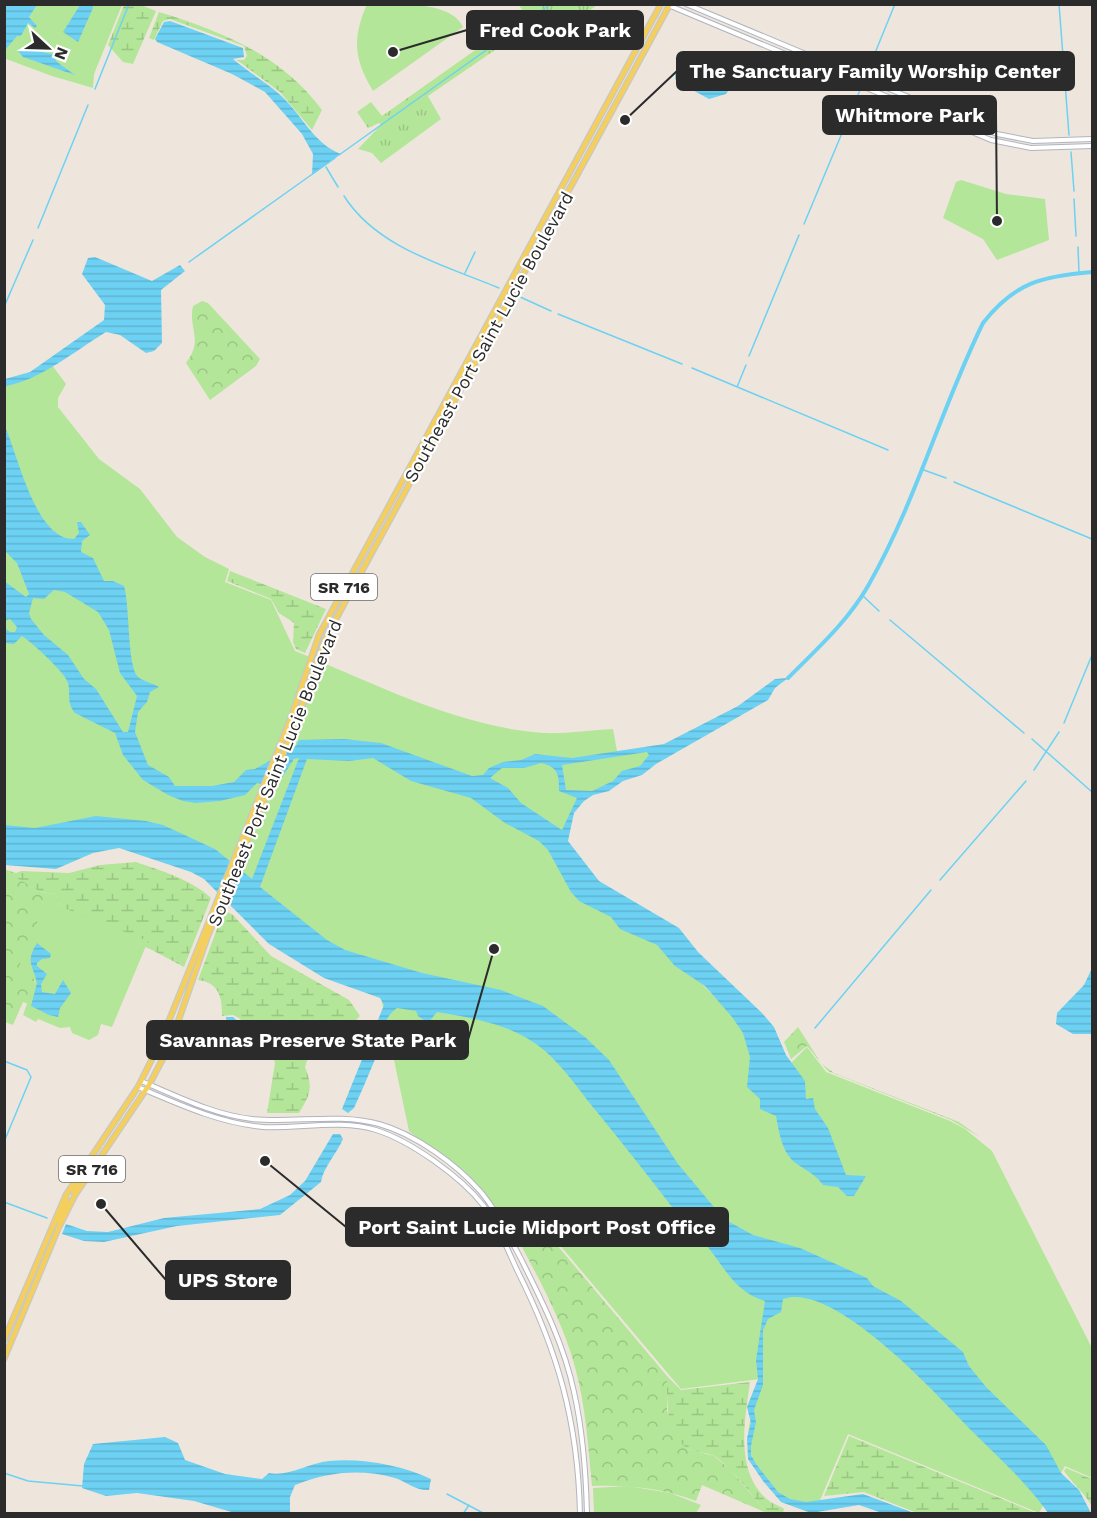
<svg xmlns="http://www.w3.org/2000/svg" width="1097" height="1518" font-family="'Work Sans',sans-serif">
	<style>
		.grass { fill: url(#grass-tufts) }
		.forest { fill: url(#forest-crowns) }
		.wetland { fill: url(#wetland-marsh) }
		.park { fill: #b3e698 }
		.water { fill: url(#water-rules); fill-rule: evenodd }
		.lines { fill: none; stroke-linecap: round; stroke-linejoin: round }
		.stream { stroke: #6dd1f3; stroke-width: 1.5 }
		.canal { stroke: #6dd1f3; stroke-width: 4 }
		.secondary-casing { stroke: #b1b4bf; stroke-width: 6 }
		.primary-casing { stroke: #c8c8c8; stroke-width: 7 }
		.secondary { stroke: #fff; stroke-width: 4 }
		.primary { stroke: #f5cf5b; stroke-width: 4.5 }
		.labels { text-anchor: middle; stroke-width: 4.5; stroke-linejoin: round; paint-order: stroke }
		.shield { fill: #fff; stroke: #6b6b6b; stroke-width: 1.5 }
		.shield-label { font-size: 16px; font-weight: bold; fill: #2b2b2b }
		.street-label { font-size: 18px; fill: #2b2b2b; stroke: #fff }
		.leader { fill: none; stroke: #2b2b2b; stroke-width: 2 }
		.callout-dot { fill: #2b2b2b; stroke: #fff; stroke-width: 2 }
		.callout { fill: #2b2b2b; stroke: #2b2b2b; stroke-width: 2 }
		.callout-label { font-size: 20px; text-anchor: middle; font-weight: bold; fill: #fff }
	</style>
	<defs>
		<pattern id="grass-tufts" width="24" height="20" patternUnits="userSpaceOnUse" patternTransform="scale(1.5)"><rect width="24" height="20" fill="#b3e698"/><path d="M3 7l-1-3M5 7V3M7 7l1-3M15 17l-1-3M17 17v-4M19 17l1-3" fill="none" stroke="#9ac583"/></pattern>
		<pattern id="forest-crowns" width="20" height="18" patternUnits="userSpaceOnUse" patternTransform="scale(1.5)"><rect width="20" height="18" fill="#b3e698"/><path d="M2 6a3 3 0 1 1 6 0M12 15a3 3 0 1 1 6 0" fill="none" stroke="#9ac583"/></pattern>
		<pattern id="wetland-marsh" width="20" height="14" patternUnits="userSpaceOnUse" patternTransform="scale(1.5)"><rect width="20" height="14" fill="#b3e698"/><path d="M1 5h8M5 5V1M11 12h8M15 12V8" fill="none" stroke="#9ac583"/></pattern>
		<pattern id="water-rules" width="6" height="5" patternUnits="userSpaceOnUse" patternTransform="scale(1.5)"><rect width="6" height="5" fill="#6dd1f3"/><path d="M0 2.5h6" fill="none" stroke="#5fb4d0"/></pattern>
	</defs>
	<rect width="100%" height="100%" fill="#eee6dd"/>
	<path class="grass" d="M519,5h78l-46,35 -12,-20 -111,76 13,23 -60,44 -9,-10 -14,-4 23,-24 -2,-2 -11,5 -11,-16 14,-10 11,14 143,-101z"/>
	<path class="forest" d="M202,301l6,2 52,56 -4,7 -46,34 -24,-37c18,-24 2,-33 7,-57z
		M4,869l12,4 5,-2 -5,6 25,15 14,2 8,15 -29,69 1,11 -6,15 -6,-2 -10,23 -8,-3z
		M798,1027l23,36 13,10 125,49 21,15 -29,-17 -123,-49 -21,-25 -16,13 -7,-17z
		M506,1217l35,9 126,150v35l21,38 26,7 16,13 37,44 -65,-28 -6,16c-35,-13 -67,-16 -104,-15 -4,-40 -6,-79 -17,-119 -14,-52 -44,-102 -69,-150z"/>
	<path class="wetland" d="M124,5h17l15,6 -23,53 -10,-2 -15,-17z
		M159,12c64,20 122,43 163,98l-10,20 -32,-38 -43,-32h7l3,-4 -3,-10 -74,-27 -7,2 -9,19 -5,-2z
		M230,571l96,38 -21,44 -9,-4 -3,-7 1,-19 -15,-10 -8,-14 -44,-18z
		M136,862c25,9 55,17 75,36l-27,69 -32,-17 -89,-41 -8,-15 -14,-2 -26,-15 6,-6 48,2 31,-8z
		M224,910l9,5 38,41 78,44 11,16c-18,21 -45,16 -55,51 8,20 6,27 -6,46h-32l8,-50 -5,-14 -31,-31 -6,-3 -11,1c0,-20 -3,-33 -24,-36z
		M667,1376l14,14 69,-8c-5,37 -16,90 18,118 4,4 11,5 16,9l-1,4h-16c-16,-18 -31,-41 -51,-56 -8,-5 -18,-4 -27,-8 -24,-13 -22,-51 -22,-73z
		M849,1436l187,77h-119l-53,-21 -40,4z
		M1066,1468l26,11v28c-7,-14 -19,-23 -28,-36z"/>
	<path class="park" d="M367,4c26,0 84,-4 96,23l-90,64c-19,-32 -21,-52 -6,-87z
		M37,5h85l-28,69 -1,14 -41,-12 -46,-17 -2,-9 13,-15 4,1 6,-13 9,5 -7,-11z
		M961,180l45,14 39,5 4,41 -52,20 -14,-21 -40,-21 13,-36z
		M52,365l14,19 -8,14v9l41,52 41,30 37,48 28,20 24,12 -4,13 46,18 24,51c79,32 162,76 249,82 22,1 46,-3 69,-4l4,22 29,-2 7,3 -1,10 -65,32 -14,16 -15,28 17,38 57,36 153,157 22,-22 19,25 124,49 15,8 27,22 100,197v130l-27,-12 -26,47 -191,-79 -30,71 -37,-7c-11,-15 -26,-30 -32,-48 -5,-15 7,-54 11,-71l-79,10 -139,-165 -43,-10 -17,-23 -73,-60 -31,-147 -232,-147 -141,5v-458z
		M46,901l102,40 -36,86 -11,-3 -3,11 -9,5 -17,-7 -2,-6 -10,1 -22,-9 -2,3 -13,-7 12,-34 -5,-8 -12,-4z
		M628,1486l42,7 31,12 -5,8h-102l-1,-25z"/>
	<path class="water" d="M5,4l32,1 -8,12 8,9 -2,2 -7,-5 -7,13h-4l-12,14z
		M80,5h13v3l-15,34 -15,-10z
		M170,21l73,27 1,9 -11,2c14,12 31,22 45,34 23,19 34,50 63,61l-29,21 1,-21 -11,-20 -37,-42 -33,-18 -75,-32 -2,-3 9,-17z
		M21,48l31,6 5,8 18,13 -52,-18 -5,-6z
		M688,58l22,5 21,14v10l-5,7 -17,5 -33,-18c-4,-10 4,-18 12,-23z
		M95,257l57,24 28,-16 5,6 -24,19 1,53 -8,8 -8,2 -26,-18 -14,-3c-31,19 -67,49 -101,54v-7l25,-7 74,-52 1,-15 -23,-31 6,-16z
		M5,427c13,27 30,113 69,112l5,-6 -2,-11h4l9,13 -8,6 -1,11 12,6 11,23h9l11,5c6,19 3,81 14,91 6,5 15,6 21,10l-9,5 -3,10 -9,10 -3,20 13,33 21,12 6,9h37l22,-4 12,-12 9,-1 41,-23 3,-6 45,-1 37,4 91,33 11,-1 6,-7 14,-6 18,-2 14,-6 37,4 92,-14 74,-38 37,-27 13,-1 -13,10 -7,12 -112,64 -14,11 -19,6 -14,10 -16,4 -9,6 -10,12 -6,28 31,40 80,47 19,24 64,61 12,14 12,28 19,26 1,18 7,-1 2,11 13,19 18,47 20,1 -12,20h-7l-9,-9 -15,-2c-7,-10 -17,-15 -26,-21 -15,-10 -18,-32 -21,-48l-16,-7v-10l-13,-12 3,-30 -7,-24 -11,-16 -27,-31 -30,-20 -18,-21 -37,-16 -9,-12 -32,-16 -8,-9 -23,-42 -9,-9 -34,-18 -34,-25 -60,-17 -38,-23 -24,3 -42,-2 -47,128 67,53 18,10 77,23 79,17 42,16 42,31 24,23 69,104 46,55 29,16 47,13 67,30 6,8 28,15 62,51 6,14 17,21 60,58 15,28 18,17 12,23h-43c-21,-30 -49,-55 -75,-81 -33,-34 -139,-152 -190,-133l-2,13 -13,7 -5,11v55l-9,25 2,12 -5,24v9l5,9 22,28 12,7 16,3 57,-8 51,19h-32l-23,-8 -48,8 -30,-11 -18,-21 -15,-22 -1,-21 4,-15 -4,-16 11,-28 -2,-19 9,-59c-31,-9 -41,-35 -61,-59 -7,-9 -17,-16 -25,-26 -27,-35 -54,-70 -82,-104 -19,-23 -37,-51 -61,-68 -27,-20 -68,-27 -99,-32l-9,11 -10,-7 -2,-5 -19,-3c-17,12 -14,31 -20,47 -8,18 -15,36 -23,53l-6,5 -6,-4 42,-104 -4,-7 -56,-20 -55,-34 -65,-65 -13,-7 -72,-24 -26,5 -37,16 -51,-4v-40l30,3 61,-12 50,5 17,4 52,24 37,30 47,-121 -5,1 -13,20 -8,7 -16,-3 -12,12 -25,6 -24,2 -13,-2 -15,-6 -25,-15 -20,-25 -8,-22 -40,-20c-9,-11 -4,-18 -7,-30 -3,-11 -37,-41 -46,-47l-8,8 -9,-1v-15l5,4h5l2,-5 -7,-8 -5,2 -1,-40 22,16 3,-3 -12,-31 -12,-12zM54,590l11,2 33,20 11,18 11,43 17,23 -9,36h-5l-27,-43 -12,-10 -16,-24 -24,-20 -13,-16 -2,-6 4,-15 11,1zM647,752l2,3 -9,11 -18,5 -9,10 -21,10 -26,-1 -4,-25zM541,763c18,4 18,13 18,28l18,7 -15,32 -41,-27 -13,-15 -18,-10 12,-10h22z
		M37,943l14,11 -1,4 -8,1 -5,4v3l10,8 -6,10 1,8 13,2 8,-14 8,13 -11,15 -2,9 -9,-2 -18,-9 6,-23c-4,-19 -12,-20 0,-40z
		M1092,968v66h-19l-17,-10 1,-11 27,-28z
		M226,1017h7l16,14c-3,8 -12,14 -20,14z
		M333,1134h7l3,5c-6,14 -20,29 -22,43l-41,33 -103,11 -73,16 -20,-1 -22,-7 4,-10 21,7 21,1 56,-14 96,-9 30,-14 15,-14z
		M165,1437l13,6 7,17 40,14 37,5 7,-6c19,4 40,-10 60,-12 33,-3 72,4 102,18l-2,11c-13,1 -22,-8 -34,-12 -35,-10 -68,-6 -100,7l-5,12v17l-55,-1 -41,-12 -57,-8 -31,3 -24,-8 2,-24 9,-20z"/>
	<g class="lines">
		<path class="stream" d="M1059,4l10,131
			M866,75l29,-71
			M95,89l34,-85
			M1071,152l3,39
			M339,155l212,-151
			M326,167l12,20
			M344,196c33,52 100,69 155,92
			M1074,199l2,37
			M804,224l56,-134
			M38,228l50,-123
			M1078,247l1,26
			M189,262l146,-104
			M465,273l10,-21
			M518,296l33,15
			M4,307l29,-67
			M558,314l124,50
			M749,356l50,-121
			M692,368l196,82
			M737,387l9,-22
			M921,469l25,9
			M954,482l138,57
			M862,595l17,16
			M890,620l134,113
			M1064,723l28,-68
			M1032,739l60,53
			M1034,770l25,-38
			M940,880l86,-99
			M815,1028l116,-138
			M4,1061l23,9 4,7 -27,65
			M4,1202l43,16
			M4,1473l24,8 55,5
			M447,1494l38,20
			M463,1514l6,-9"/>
		<path class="canal" d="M788,678c29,-29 60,-57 80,-92 48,-84 73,-178 115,-263 32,-41 60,-47 109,-51"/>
		<defs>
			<path id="secondary" d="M686,4l311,130 36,7 59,-2
				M668,5l323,135 40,8 61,-2
				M141,1081c36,15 73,34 111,38 42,4 86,-6 127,5 36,10 77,40 101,67 17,20 28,44 40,66 22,44 44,87 54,135 9,40 12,80 13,122
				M138,1087c40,17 81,36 125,40 36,2 77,-8 113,3 35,11 85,47 107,75 14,19 24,43 34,65 41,81 61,152 63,244"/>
			<path id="primary" d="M75,1195l-2,-5 14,-24
				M59,1221l7,-17v-9
				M4,1340l62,-145 72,-108 22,-44 131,-325 28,-83 342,-631
				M4,1359l54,-130 17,-34 74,-110 21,-40 37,-107 90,-218 28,-81 345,-635"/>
		</defs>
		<use href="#secondary" class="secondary-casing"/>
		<use href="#primary" class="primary-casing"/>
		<use href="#secondary" class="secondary"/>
		<use href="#primary" class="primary"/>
	</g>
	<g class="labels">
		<g class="shield">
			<rect x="311" y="574" width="66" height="26" rx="4.5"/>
			<rect x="59" y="1156" width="66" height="26" rx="4.5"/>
		</g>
		<g class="shield-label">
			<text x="344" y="593">SR 716</text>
			<text x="92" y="1175">SR 716</text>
		</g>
		<g class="street-label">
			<text transform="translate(489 337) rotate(-61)" y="6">Southeast Port Saint Lucie Boulevard</text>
			<text transform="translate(275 773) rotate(-68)" y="6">Southeast Port Saint Lucie Boulevard</text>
		</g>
	</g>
	<path class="leader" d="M393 52L467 30M625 120L677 71M997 221L996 115M494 949L468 1040M265 1161L346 1227M101 1204L166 1280"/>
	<g class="callout-dot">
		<circle cx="393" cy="52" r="6"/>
		<circle cx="625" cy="120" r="6"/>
		<circle cx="997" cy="221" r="6"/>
		<circle cx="494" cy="949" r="6"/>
		<circle cx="265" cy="1161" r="6"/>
		<circle cx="101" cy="1204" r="6"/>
	</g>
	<g class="callout">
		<rect x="467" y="11" width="176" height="38" rx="6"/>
		<rect x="677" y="52" width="397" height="38" rx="6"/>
		<rect x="823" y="96" width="173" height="38" rx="6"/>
		<rect x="147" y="1021" width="321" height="38" rx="6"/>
		<rect x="346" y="1208" width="382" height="38" rx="6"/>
		<rect x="166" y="1261" width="124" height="38" rx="6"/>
	</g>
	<g class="callout-label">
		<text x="555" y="37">Fred Cook Park</text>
		<text x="875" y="78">The Sanctuary Family Worship Center</text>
		<text x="910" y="122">Whitmore Park</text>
		<text x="308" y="1047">Savannas Preserve State Park</text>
		<text x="537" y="1234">Port Saint Lucie Midport Post Office</text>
		<text x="228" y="1287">UPS Store</text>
	</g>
	<rect width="1097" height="1518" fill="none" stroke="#2b2b2b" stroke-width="12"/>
	<g transform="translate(48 48) rotate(112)" stroke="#ffffff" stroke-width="4.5" paint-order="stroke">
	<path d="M0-4.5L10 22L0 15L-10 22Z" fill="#2b2b2b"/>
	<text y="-9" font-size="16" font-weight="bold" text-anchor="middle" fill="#2b2b2b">N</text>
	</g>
</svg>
